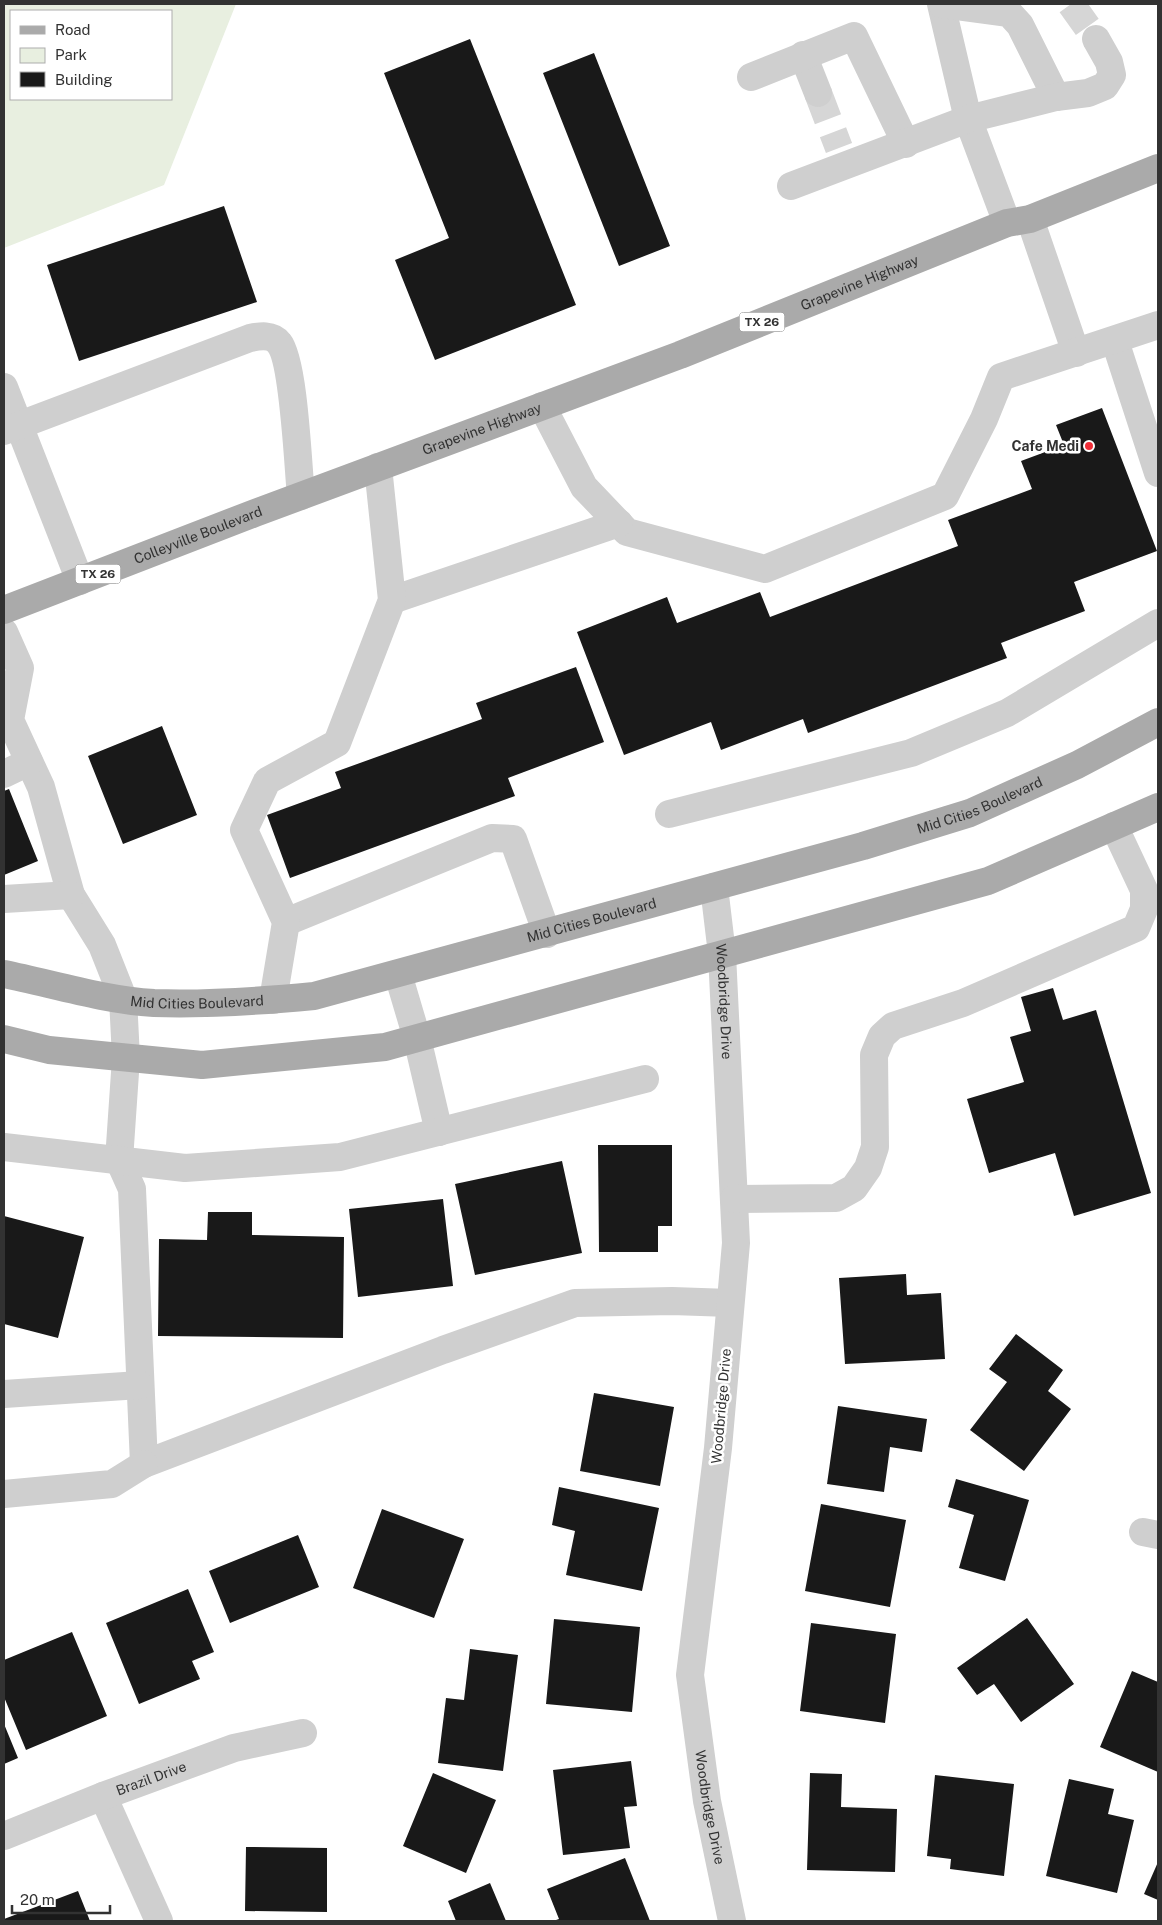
<svg xmlns="http://www.w3.org/2000/svg" width="1162" height="1925" font-family="'Public Sans',sans-serif">
	<style>
		.green { fill: #e8efe0; fill-rule: evenodd }
		.building { fill: #191919 }
		.lines { fill: none; stroke-linecap: round; stroke-linejoin: round }
		.minor-tunnel { stroke: #d6d6d6; stroke-width: 28; stroke-dasharray: 28 14; stroke-linecap: butt }
		.minor { stroke: #cfcfcf; stroke-width: 28 }
		.major { stroke: #aaa; stroke-width: 28 }
		.poi-dot { fill: #f02e38; stroke: #fff; stroke-width: 2 }
		.labels { text-anchor: middle; stroke-width: 5; stroke-linejoin: round; paint-order: stroke }
		.shield { fill: #fff; stroke: #707070; stroke-width: 1 }
		.shield-label { font-size: 12px; font-weight: bold; fill: #323232 }
		.street-label { font-size: 14px; fill: #323232; stroke: #fff }
		.poi-label { font-size: 14px; font-weight: bold; fill: #323232; stroke: #fff; text-anchor: end }
	</style>
	<rect width="100%" height="100%" fill="#fff"/>
	<path class="green" d="M4,4h232l-72,181 -160,63zM11,11h160v88h-160z"/>
	<path class="building" d="M470,39l106,266 -141,55 -40,-100 54,-22 -65,-165z
		M594,53l76,193 -51,20 -76,-193z
		M224,206l33,96 -178,59 -32,-96z
		M1102,408l55,143 -83,31 11,29 -84,32 6,15 -199,75 -5,-14 -82,31 -10,-28 -87,33 -47,-123 90,-35 10,26 83,-31 10,25 188,-71 -10,-26 84,-31 -11,-28 43,-16 -8,-20z
		M576,667l28,75 -96,36 7,18 -225,82 -23,-63 74,-27 -6,-16 147,-53 -6,-16z
		M162,726l35,89 -74,29 -35,-88z
		M9,789l29,72 -34,14v-84z
		M1053,988l10,32 33,-10 55,183 -77,23 -19,-63 -66,20 -22,-74 57,-17 -14,-45 21,-6 -10,-34z
		M598,1145h74v81h-14v26h-59z
		M562,1161l20,92 -107,22 -20,-91z
		M443,1199l10,87 -95,11 -9,-88z
		M208,1212h44v23l92,2 -1,101 -185,-2 1,-97 48,1z
		M4,1216l80,21 -26,101 -54,-14z
		M906,1274l1,21 34,-2 4,66 -100,5 -6,-86z
		M1016,1334l47,36 -15,21 23,18 -47,62 -54,-41 37,-48 -18,-13z
		M594,1393l80,14 -14,79 -80,-15z
		M838,1406l89,13 -5,33 -32,-5 -6,45 -57,-8z
		M956,1479l73,21 -24,81 -46,-13 15,-53 -26,-8z
		M559,1487l100,21 -17,83 -76,-16 9,-44 -23,-6z
		M821,1504l85,16 -16,87 -85,-16z
		M382,1509l82,30 -30,79 -81,-30z
		M298,1535l21,52 -89,36 -21,-52z
		M188,1589l26,63 -22,9 8,18 -61,25 -33,-81z
		M1027,1618l47,66 -53,38 -27,-38 -17,11 -20,-27z
		M554,1619l86,8 -8,85 -86,-8z
		M811,1623l85,11 -11,89 -85,-12z
		M72,1632l35,84 -81,34 -22,-53v-37z
		M470,1649l48,6 -15,116 -65,-8 8,-65 18,2z
		M1132,1671l26,11v90l-58,-25z
		M4,1724l14,34 -14,6z
		M631,1761l6,45 -13,1 6,41 -67,7 -10,-85z
		M433,1773l63,27 -30,73 -63,-27z
		M810,1773l32,1 -1,33 56,2 -2,63 -88,-2z
		M935,1775l79,9 -10,92 -54,-7 1,-10 -24,-3z
		M1069,1779l45,10 -6,25 26,6 -17,73 -71,-17z
		M246,1847l81,1v64l-82,-1z
		M625,1858l25,63h-97l6,-2 -12,-30z
		M1158,1862v38l-14,-6z
		M490,1883l16,38h-50l-8,-20z
		M78,1891l12,30h-86v-2z"/>
	<g class="lines">
		<path class="minor-tunnel" d="M1071,4l25,35
			M818,93l21,55"/>
		<g class="minor">
			<path d="M941,4l27,115 39,104"/>
			<path d="M942,4l67,9 11,12 36,72"/>
			<path d="M803,55l15,38"/>
			<path d="M751,77l103,-41 52,108"/>
			<path d="M791,186l177,-67 88,-22 32,-4 17,-7 7,-11 -3,-13 -13,-23"/>
			<path d="M1030,219l46,134"/>
			<path d="M1115,341l43,132"/>
			<path d="M4,387l76,194"/>
			<path d="M542,406l42,81 43,45 138,37 180,-73 39,-77 17,-42 157,-52"/>
			<path d="M4,431l246,-93c10,-2 22,-4 29,5 15,18 19,124 22,153"/>
			<path d="M392,600l227,-77"/>
			<path d="M4,632l16,36 -10,52 31,67 30,108 31,50 21,53 3,60 -7,102 13,29 12,275 299,-114 132,-47 97,-2 58,2"/>
			<path d="M4,774l25,-12"/>
			<path d="M669,814l242,-61 96,-40 151,-90"/>
			<path id="s1" d="M714,887l8,67 14,289 -18,205 -28,227 17,126 25,120"/>
			<path d="M4,899l67,-4"/>
			<path d="M286,922l206,-84 21,1 34,95"/>
			<path d="M398,974l19,64 22,94"/>
			<path d="M273,1000l13,-78 -42,-92 23,-49 70,-38 55,-143 -14,-133"/>
			<path d="M4,1147l181,21 155,-11 305,-78"/>
			<path d="M734,1199l102,-1 18,-10 14,-20 7,-21 -1,-92 8,-19 11,-10 70,-23 173,-75 8,-19v-19l-30,-64"/>
			<path d="M4,1394l136,-9"/>
			<path d="M4,1494l108,-10 32,-20"/>
			<path d="M1143,1532l15,3"/>
			<path d="M103,1796l56,125"/>
			<path id="s2" d="M4,1836l99,-40 131,-48 69,-15"/>
		</g>
		<g class="major">
			<path id="s3" d="M4,610l251,-97 425,-158 327,-132 23,-4 128,-51"/>
			<path id="s4" d="M4,974c49,10 100,26 150,29 54,2 107,-2 160,-7l549,-150 107,-33 107,-48 81,-43"/>
			<path d="M4,1039l45,11 153,15 183,-18 603,-166 170,-74"/>
		</g>
	</g>
	<circle class="poi-dot" cx="1089" cy="446" r="5"/>
	<g class="labels">
		<g class="shield">
			<rect x="739.5" y="312.5" width="45" height="19" rx="4"/>
			<rect x="75.5" y="564.5" width="45" height="19" rx="4"/>
		</g>
		<g class="shield-label">
			<text x="762" y="326">TX 26</text>
			<text x="98" y="578">TX 26</text>
		</g>
		<g class="street-label">
			<text dy="5" stroke="none"><textPath href="#s3" startOffset="916">Grapevine Highway</textPath></text>
			<text dy="5" stroke="none"><textPath href="#s3" startOffset="511">Grapevine Highway</textPath></text>
			<text dy="5" stroke="none"><textPath href="#s3" startOffset="208">Colleyville Boulevard</textPath></text>
			<text dy="5" stroke="none"><textPath href="#s4" startOffset="1006">Mid Cities Boulevard</textPath></text>
			<text dy="5" stroke="none"><textPath href="#s4" startOffset="601">Mid Cities Boulevard</textPath></text>
			<text dy="5" stroke="none"><textPath href="#s4" startOffset="196">Mid Cities Boulevard</textPath></text>
			<text dy="5" stroke="none"><textPath href="#s1" startOffset="115">Woodbridge Drive</textPath></text>
			<text transform="translate(721 1406) rotate(-85)" y="5">Woodbridge Drive</text>
			<text dy="5" stroke="none"><textPath href="#s2" startOffset="158">Brazil Drive</textPath></text>
			<text dy="5" stroke="none"><textPath href="#s1" startOffset="925">Woodbridge Drive</textPath></text>
		</g>
		<g class="poi-label">
			<text x="1079" y="451">Cafe Medi</text>
		</g>
	</g>
	<rect width="1162" height="1925" fill="none" stroke="#323232" stroke-width="10"/>
	<rect x="10" y="10" width="162" height="90" fill="#ffffff" stroke="#adadad"/>
	<rect x="20" y="26" width="25" height="8" fill="#aaaaaa" stroke="#adadad"/>
	<text x="55" y="35" font-size="15" fill="#323232">Road</text>
	<rect x="20" y="48" width="25" height="15" fill="#e8efe0" stroke="#adadad"/>
	<text x="55" y="60" font-size="15" fill="#323232">Park</text>
	<rect x="20" y="72" width="25" height="15" fill="#191919" stroke="#adadad"/>
	<text x="55" y="85" font-size="15" fill="#323232">Building</text>
	<path d="M12 1905v8h98v-8" fill="none" stroke="#323232" stroke-width="2.5"/>
	<text x="20" y="1905" font-size="15" fill="#323232" stroke="#ffffff" stroke-width="4" paint-order="stroke">20 m</text>
</svg>
